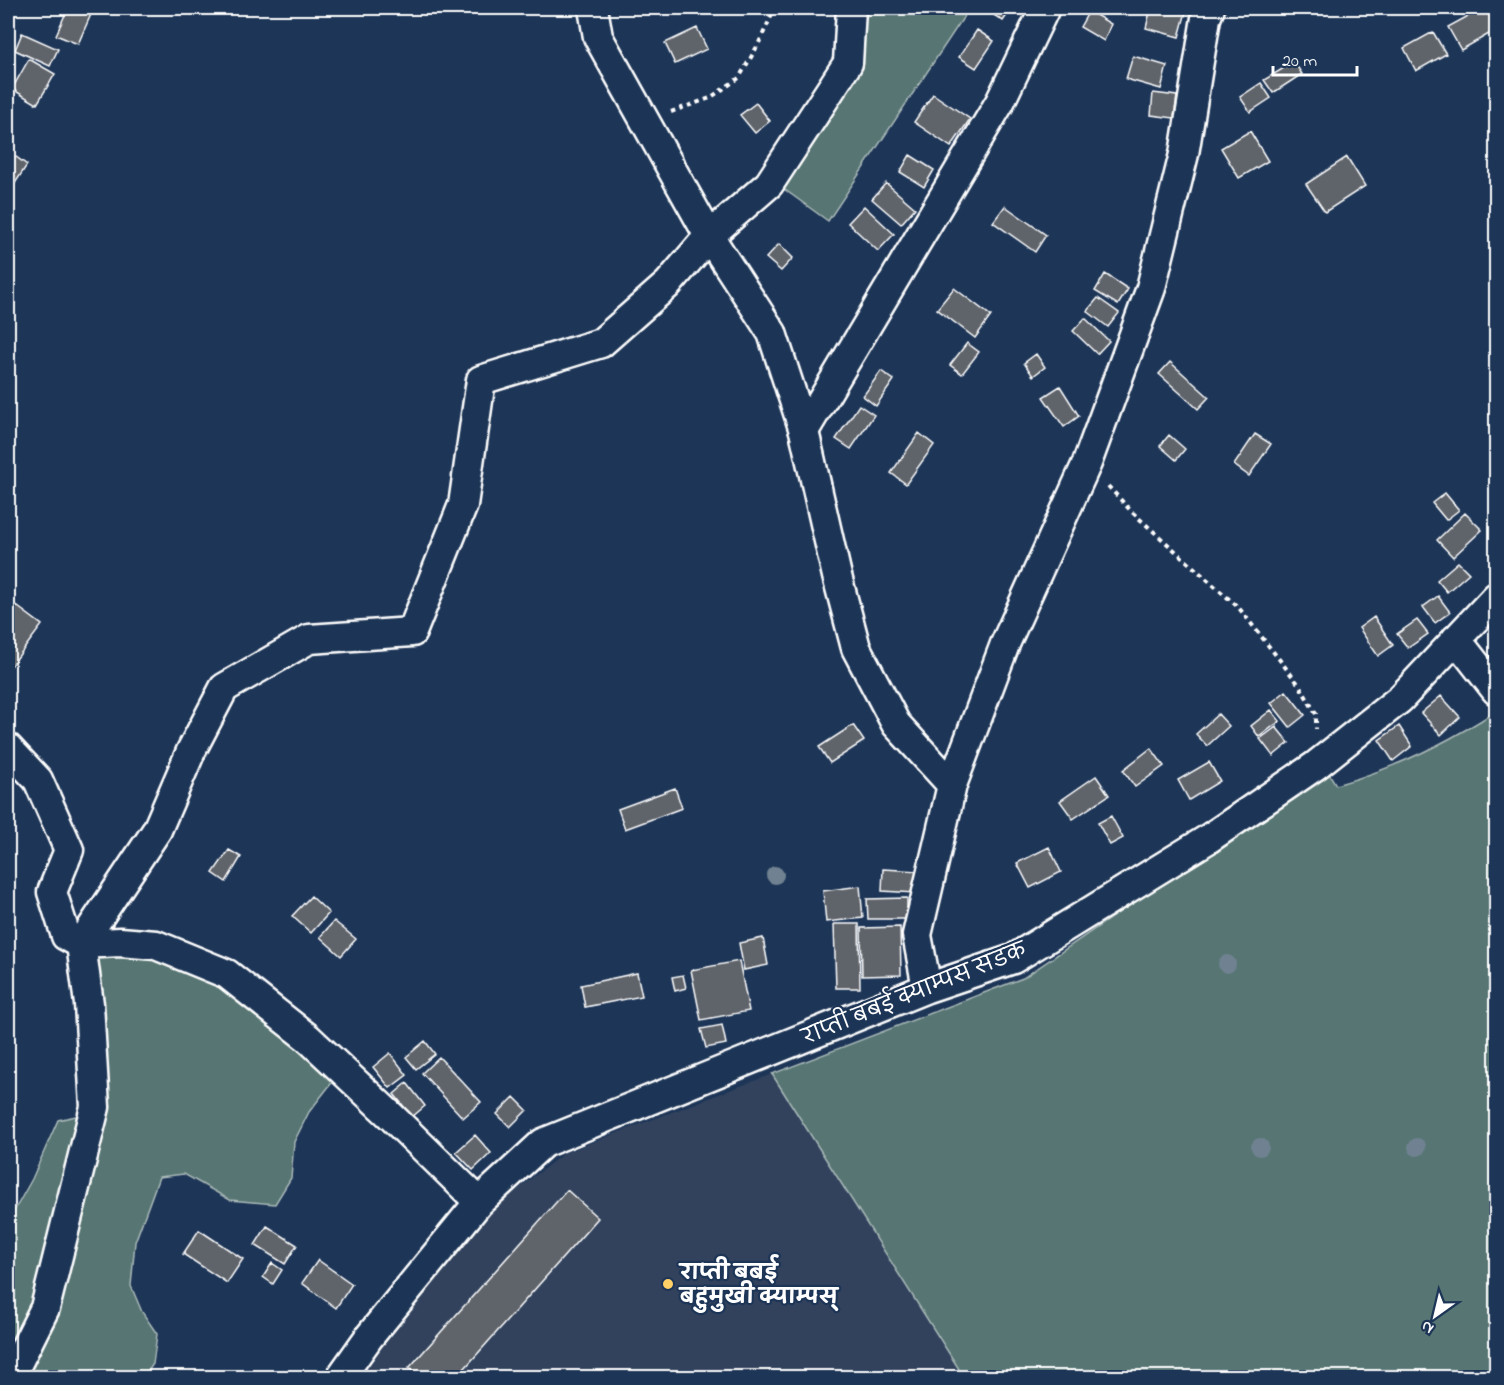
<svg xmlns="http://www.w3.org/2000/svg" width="1504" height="1385" font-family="'Indie Flower','Playpen Sans Deva',sans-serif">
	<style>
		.built { fill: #30435d }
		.green { fill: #577573; stroke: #abbab9; stroke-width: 1.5 }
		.building { fill: #5e646a; stroke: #fff; stroke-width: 1.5 }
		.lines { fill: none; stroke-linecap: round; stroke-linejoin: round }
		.minor-casing { stroke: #fff; stroke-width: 33 }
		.path { stroke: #fff; stroke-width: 4; stroke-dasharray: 4.5 4.5; stroke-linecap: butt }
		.minor { stroke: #1d3557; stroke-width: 28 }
		.tree { fill: #708291 }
		.poi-dot { fill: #ffd166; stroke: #1d3557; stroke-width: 2 }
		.labels { text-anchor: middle; stroke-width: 4.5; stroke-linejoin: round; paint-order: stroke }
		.street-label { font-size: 21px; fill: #fff; stroke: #1d3557 }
		.poi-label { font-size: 21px; font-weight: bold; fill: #fff; stroke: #1d3557; text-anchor: start }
	</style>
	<rect width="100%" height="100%" fill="#1d3557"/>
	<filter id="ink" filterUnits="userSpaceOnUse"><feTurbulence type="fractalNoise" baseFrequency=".0167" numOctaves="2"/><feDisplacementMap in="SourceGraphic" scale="12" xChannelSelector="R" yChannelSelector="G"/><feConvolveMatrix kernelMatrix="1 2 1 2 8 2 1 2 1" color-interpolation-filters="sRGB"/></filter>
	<g filter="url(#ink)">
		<path class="built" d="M772,1074l192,303 -602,1 16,-25 107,-138 79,-62z"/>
		<path class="green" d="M857,8h103l7,4 -139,209 -51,-37z
			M1496,711v666h-532l-192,-303 251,-96 304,-208 9,15c58,-16 111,-42 160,-74z
			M133,953l60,17 52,29 89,81 -25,32 -15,30 -3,36 -16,26 -45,-4 -46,-26 -25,3 -24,65 -4,44 11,26 15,22 -4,30 -9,13 -136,1v-156l24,-43 26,-59 41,-9 -8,-152z"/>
		<path class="building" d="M68,8h12l12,4 -14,32 -22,-9z
			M455,8h20l-15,8z
			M983,8h29l-9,13z
			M1151,8h36l-8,29 -33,-9z
			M1483,8h3l10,18v4l-35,20 -13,-23z
			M1089,11l22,13 -7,17 -24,-14z
			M697,28l10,21 -32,15 -10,-21z
			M977,30l17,11 -18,27 -17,-11z
			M1433,32l13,22 -30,17 -12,-23z
			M22,33l36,16 -8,17 -35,-16z
			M1133,56l34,10 -6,23 -35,-10z
			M29,59l26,15 -18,30 -25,-15z
			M1294,62l8,12 -29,19 -9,-13z
			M1261,83l10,15 -21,14 -10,-15z
			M1153,93l24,3 -3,22 -23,-3z
			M933,94l37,25 -19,28 -37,-25z
			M756,103l14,18 -15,12 -15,-18z
			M1250,131l18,30 -29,17 -18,-30z
			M8,151l19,14 -15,23 -4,-3z
			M910,155l24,15 -10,17 -24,-15z
			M1347,157l18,29 -40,26 -19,-28z
			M886,183l29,25 -14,16 -29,-25z
			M864,206l30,28 -16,17 -30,-28z
			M1005,206l41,29 -11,17 -42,-30z
			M779,244l14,14 -12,13 -15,-13z
			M1105,274l23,15 -10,16 -23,-14z
			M954,288l37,28 -16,22 -38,-29z
			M1098,298l21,15 -11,14 -21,-16z
			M1085,318l24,23 -12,13 -24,-23z
			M967,343l12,9 -17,22 -12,-9z
			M1036,354l9,13 -12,9 -9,-13z
			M1170,362l39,35 -11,12 -39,-35z
			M881,371l13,9 -18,26 -13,-10z
			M1060,386l19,30 -15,11 -21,-30z
			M859,405l15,10 -23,34 -15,-10z
			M919,433l15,12 -28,39 -15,-11z
			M1255,434l16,10 -22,32 -15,-11z
			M1169,435l16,14 -9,11 -16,-14z
			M1445,493l14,17 -13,10 -14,-17z
			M1465,513l17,17 -29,27 -16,-17z
			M1458,562l11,11 -22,19 -10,-12z
			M1438,596l12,16 -15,11 -12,-16z
			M14,604l28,21 -34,45v-58z
			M1374,617l19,28 -15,11 -19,-28z
			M1417,620l11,14 -20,14 -11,-14z
			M1286,691l19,24 -15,12 -19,-24z
			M1441,696l19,21 -19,18 -20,-22z
			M1271,710l9,11 -21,16 -8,-11z
			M1218,714l11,12 -22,20 -11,-12z
			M853,725l11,16 -34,22 -11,-16z
			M1399,726l13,20 -19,15 -14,-21z
			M1276,727l13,16 -16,13 -13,-17z
			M1151,748l13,18 -29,21 -12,-17z
			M1209,762l11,19 -31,19 -11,-20z
			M1096,776l13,19 -36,24 -13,-18z
			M675,788l7,20 -57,21 -7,-20z
			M1111,816l12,22 -13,7 -12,-22z
			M1049,847l12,25 -31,16 -13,-25z
			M229,850l12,7 -15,25 -13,-9z
			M883,869l34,2 -1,22 -34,-2z
			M860,886l3,32 -37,4 -3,-31z
			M311,896l18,17 -18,20 -19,-17z
			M907,898v21h-39l-1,-20z
			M334,921l22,18 -15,17 -21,-19z
			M834,924h25l1,64h-24z
			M900,927l1,48 -39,1 -1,-48z
			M763,938l5,27 -24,5 -5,-27z
			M739,961l10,50 -48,9 -10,-50z
			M637,973l5,23 -57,11 -4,-22z
			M683,975l3,13 -11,3 -3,-14z
			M722,1025l4,19 -20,4 -5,-19z
			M425,1041l10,13 -19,15 -10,-12z
			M390,1053l17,22 -17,13 -17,-21z
			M439,1057l42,45 -18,16 -41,-45z
			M407,1083l18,23 -13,11 -18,-23z
			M514,1097l13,13 -17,17 -13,-13z
			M475,1135l16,18 -18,17 -17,-18z
			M567,1190l31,28 -142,160h-36l-11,-10z
			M267,1226l30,19 -12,19 -30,-19z
			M199,1230l44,29 -16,24 -44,-29z
			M318,1260l34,24 -16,24 -34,-25z
			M272,1263l10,7 -9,14 -10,-7z"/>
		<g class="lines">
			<defs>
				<path id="minor" d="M593,8l5,29 111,199 63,97 32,98 33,145 19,72 40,76 56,61
					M804,431l196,-329 45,-94
					M1456,639l40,51
					M8,748l30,32 31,70 -17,42 14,44 15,8 39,-2 36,3 71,29 81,64 82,77 89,87
					M927,988l-10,-53 35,-150 53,-141 82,-181 64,-175 33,-134 22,-136 4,-10
					M10,1378l35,-70 50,-201 -6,-103 -8,-60 76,-114 34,-79 33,-63 85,-49 103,-7 51,-127 18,-125 120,-37 67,-59 41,-48 60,-52 79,-121 3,-55
					M340,1378l29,-41 110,-135 64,-59 384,-155 86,-29 195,-120 107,-73 85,-67 96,-102"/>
			</defs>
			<use href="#minor" class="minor-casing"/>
			<path class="path" d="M671,112l39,-14 29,-20 19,-33 17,-37
				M1108,486l24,26 107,96 61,78 16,28v15"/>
			<use href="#minor" class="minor"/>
		</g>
		<g class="tree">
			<circle cx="775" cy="875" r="9"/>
			<circle cx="1227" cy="964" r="9"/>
			<circle cx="1260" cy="1147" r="9"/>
			<circle cx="1417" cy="1147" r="9"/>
		</g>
	</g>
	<circle class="poi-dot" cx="668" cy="1284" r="6"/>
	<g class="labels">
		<g class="street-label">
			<text transform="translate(914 993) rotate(-22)" y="7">राप्ती बबई क्याम्पस सडक</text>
		</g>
		<g class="poi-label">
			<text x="680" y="1279">राप्ती बबई<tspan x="680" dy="24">बहुमुखी क्याम्पस्</tspan></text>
		</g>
	</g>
	<rect width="1504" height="1385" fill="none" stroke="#1d3557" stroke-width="30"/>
	<rect x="15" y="15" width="1474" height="1355" fill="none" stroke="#fff" stroke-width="2" filter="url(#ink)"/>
	<g transform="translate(1435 1316) rotate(214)" stroke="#1d3557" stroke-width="4.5" paint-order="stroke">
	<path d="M0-4.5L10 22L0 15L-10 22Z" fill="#ffffff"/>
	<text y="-9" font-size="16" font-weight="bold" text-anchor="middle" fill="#ffffff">N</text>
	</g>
	<path d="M1273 66v9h84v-9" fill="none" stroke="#ffffff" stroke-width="3"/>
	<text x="1282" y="66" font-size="18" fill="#ffffff" stroke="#1d3557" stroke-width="4.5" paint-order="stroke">20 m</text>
</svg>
